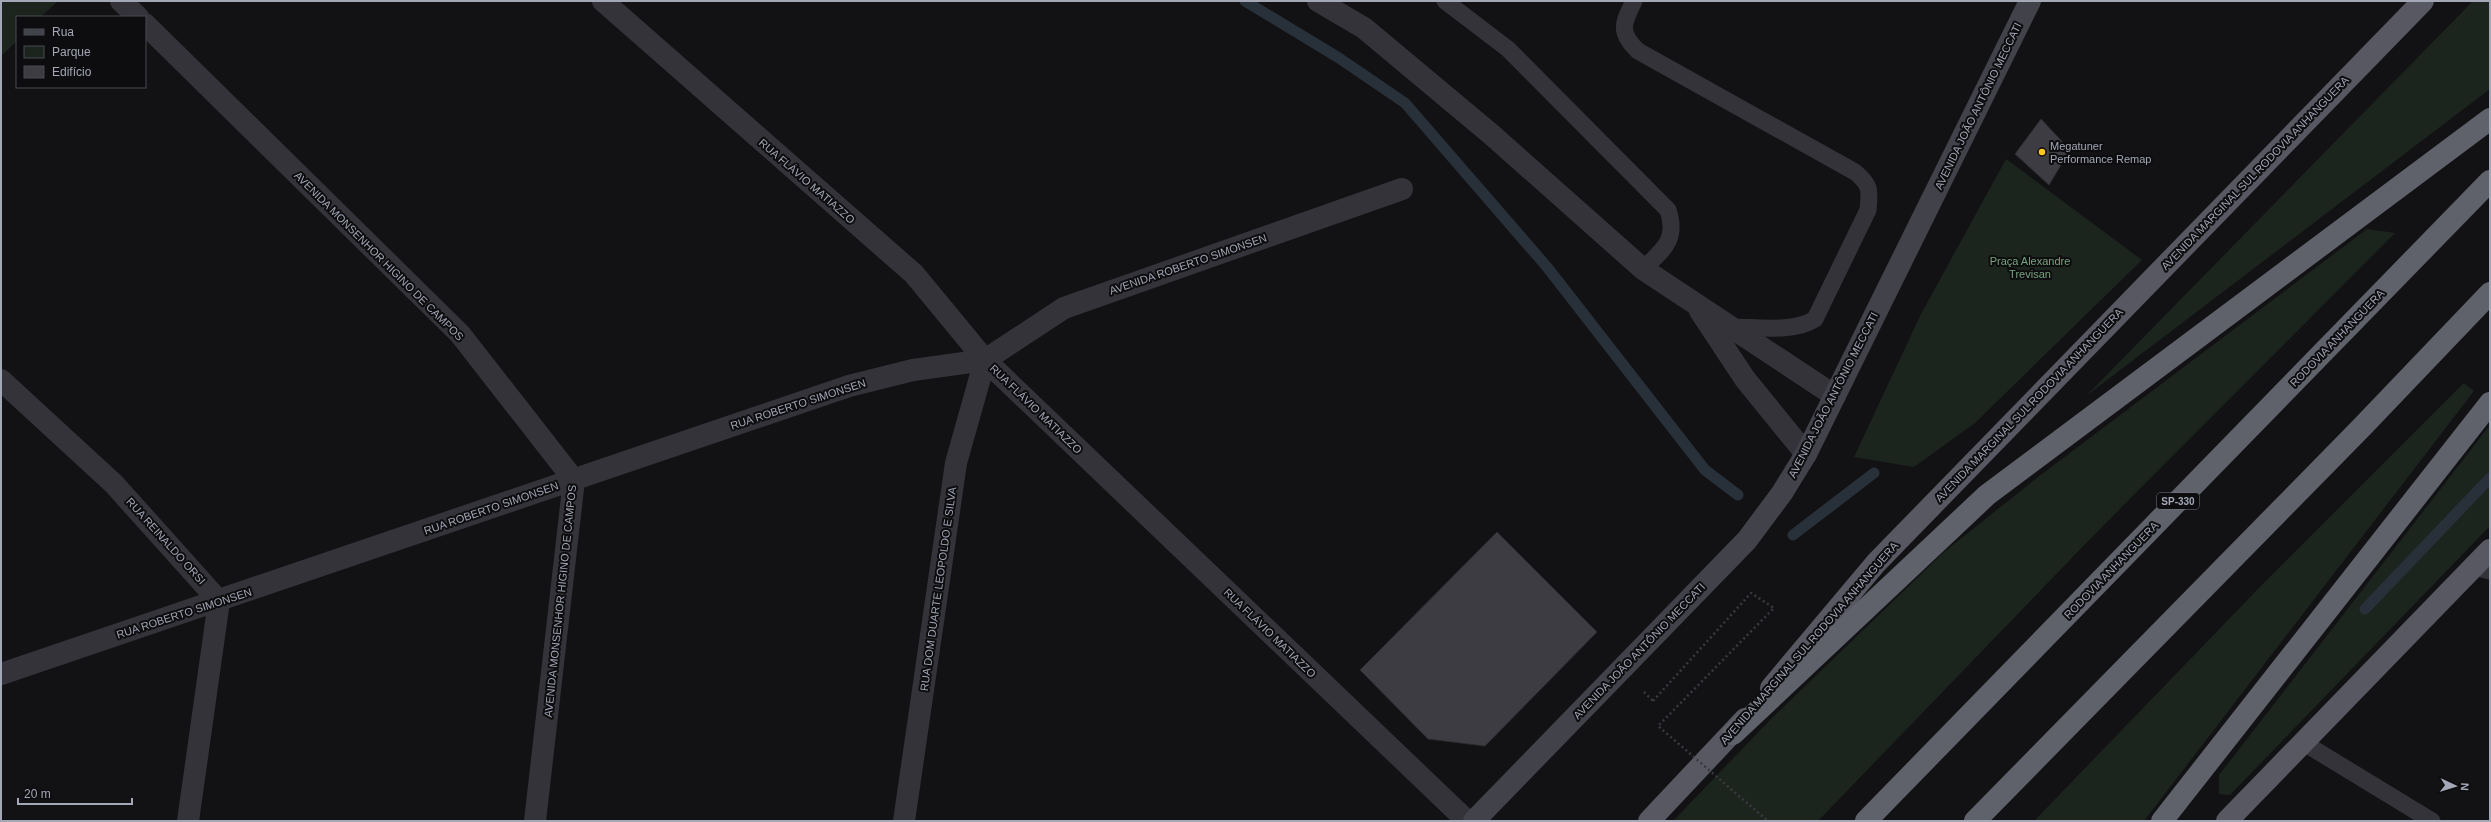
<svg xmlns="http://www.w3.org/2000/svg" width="2491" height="822" font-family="Arial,sans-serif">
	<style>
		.green { fill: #1c241e }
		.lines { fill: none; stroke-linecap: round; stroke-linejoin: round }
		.stream { stroke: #283039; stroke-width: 11 }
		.building { fill: #3c3c42; stroke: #2d2c30 }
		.path { stroke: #393a40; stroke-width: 2.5; stroke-dasharray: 2 3; stroke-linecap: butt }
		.service { stroke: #333339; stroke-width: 17 }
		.minor { stroke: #333339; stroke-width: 22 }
		.secondary { stroke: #41424a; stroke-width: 22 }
		.trunk { stroke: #575862; stroke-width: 22 }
		.motorway { stroke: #5f616b; stroke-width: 22 }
		.path-bridge { stroke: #393a40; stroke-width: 2.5; stroke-dasharray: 2 3; stroke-linecap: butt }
		.poi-dot { fill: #ffc81f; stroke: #0d0d0f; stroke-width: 1.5 }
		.labels { text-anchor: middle; stroke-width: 4; stroke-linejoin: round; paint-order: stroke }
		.shield { fill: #0d0d0f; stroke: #767984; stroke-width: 1 }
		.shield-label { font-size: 10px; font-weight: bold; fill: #a3a7b6 }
		.street-label { font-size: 11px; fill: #a3a7b6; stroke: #0d0d0f }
		.poi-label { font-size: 11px; fill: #a3a7b6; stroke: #0d0d0f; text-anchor: start }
		.park-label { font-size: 11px; fill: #78a37e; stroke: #0d0d0f }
	</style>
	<rect width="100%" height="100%" fill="#121214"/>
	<path class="green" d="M1,1h57l-17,16h-24v24l-16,15z
		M2473,1h17v88l-404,307z
		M2006,159l136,101 -167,163 -61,44 -60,-10 67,-143z
		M2367,229l28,4 -302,303 -275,285h-145l97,-101 174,-168 94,-75z
		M2464,383l10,8 -330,430h-110l221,-229z
		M2490,425v101l-260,269 -11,-1v-19z"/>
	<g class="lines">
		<path class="stream" d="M1245,1l94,57 66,45 142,164 158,203 33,25
			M1793,535l81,-62
			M2365,609l125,-131"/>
	</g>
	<path class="building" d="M2041,119l29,31 -21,35 -34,-31z
		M1497,532l100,100 -112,114 -57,-7 -68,-69z"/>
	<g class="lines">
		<path class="path" d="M1644,692l9,9"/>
		<path class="service" d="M1445,1l63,48 160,161c10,30 -5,40 -25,59
			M1634,1c-11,22 -16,31 4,50l217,121c16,13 15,19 13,38l-53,109c-22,14 -58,8 -84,8
			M2474,567l16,4
			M2304,743l128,78"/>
		<path class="minor" d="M121,1l17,16
			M603,1l311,273 71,86 482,461
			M1318,1l46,27 128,107 151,134 192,127
			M145,24l315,310 114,146 -39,341
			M1700,311l45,68 61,75
			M1,380l113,104 105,117 -31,220
			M1,674l848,-288 64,-16 72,-10 79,-52 338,-119
			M904,821l52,-358 29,-103"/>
		<path class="secondary" d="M1474,821l273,-281 35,-47 24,-39 224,-453"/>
		<path class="trunk" d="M1771,688l105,-125 547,-562
			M1649,821l96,-102
			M2227,821l263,-271"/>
		<path class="motorway" d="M1733,734l254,-239 503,-376
			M1866,821l624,-640
			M1975,821l386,-393 129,-135
			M2162,821l328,-418"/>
		<path class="path-bridge" d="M1653,701l98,-108 23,15 -116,118 110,95"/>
	</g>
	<circle class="poi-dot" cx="2042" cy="152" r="4"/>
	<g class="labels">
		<rect class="shield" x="2157" y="493" width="42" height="16" rx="3"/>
		<g class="shield-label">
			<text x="2178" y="505">SP-330</text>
		</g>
		<g class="street-label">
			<text transform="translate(1978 106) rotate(-64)" y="4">AVENIDA JOÃO ANTÔNIO MECCATI</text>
			<text transform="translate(2255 173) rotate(-46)" y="4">AVENIDA MARGINAL SUL RODOVIA ANHANGUERA</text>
			<text transform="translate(807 181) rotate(41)" y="4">RUA FLÁVIO MATIAZZO</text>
			<text transform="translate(379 256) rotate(45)" y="4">AVENIDA MONSENHOR HIGINO DE CAMPOS</text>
			<text transform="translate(1188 264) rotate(-19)" y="4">AVENIDA ROBERTO SIMONSEN</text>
			<text transform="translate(2337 338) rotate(-46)" y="4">RODOVIA ANHANGUERA</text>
			<text transform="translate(1833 395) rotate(-63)" y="4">AVENIDA JOÃO ANTÔNIO MECCATI</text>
			<text transform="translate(798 404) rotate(-18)" y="4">RUA ROBERTO SIMONSEN</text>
			<text transform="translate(2029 405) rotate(-46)" y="4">AVENIDA MARGINAL SUL RODOVIA ANHANGUERA</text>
			<text transform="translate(1036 409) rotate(44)" y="4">RUA FLÁVIO MATIAZZO</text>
			<text transform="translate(491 508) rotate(-19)" y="4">RUA ROBERTO SIMONSEN</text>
			<text transform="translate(166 541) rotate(48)" y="4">RUA REINALDO ORSI</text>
			<text transform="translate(2111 570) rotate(-46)" y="4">RODOVIA ANHANGUERA</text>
			<text transform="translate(938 589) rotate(-82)" y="4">RUA DOM DUARTE LEOPOLDO E SILVA</text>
			<text transform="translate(560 601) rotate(-84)" y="4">AVENIDA MONSENHOR HIGINO DE CAMPOS</text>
			<text transform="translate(184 613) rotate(-18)" y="4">RUA ROBERTO SIMONSEN</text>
			<text transform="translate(1270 633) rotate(44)" y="4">RUA FLÁVIO MATIAZZO</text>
			<text transform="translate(1809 643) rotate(-49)" y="4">AVENIDA MARGINAL SUL RODOVIA ANHANGUERA</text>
			<text transform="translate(1639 651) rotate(-46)" y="4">AVENIDA JOÃO ANTÔNIO MECCATI</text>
		</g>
		<g class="poi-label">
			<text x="2050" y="150">Megatuner<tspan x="2050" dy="13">Performance Remap</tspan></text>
		</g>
		<g class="park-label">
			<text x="2030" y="265">Praça Alexandre<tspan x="2030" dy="13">Trevisan</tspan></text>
		</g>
	</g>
	<rect width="2491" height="822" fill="none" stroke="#a3a7b6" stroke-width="4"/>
	<rect x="16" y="16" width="130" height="72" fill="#0d0d0f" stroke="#494b52"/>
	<rect x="24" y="29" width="20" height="6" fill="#41424a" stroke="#494b52"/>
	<text x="52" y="36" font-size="12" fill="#a3a7b6">Rua</text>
	<rect x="24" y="46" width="20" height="12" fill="#1c241e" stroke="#494b52"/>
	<text x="52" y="56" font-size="12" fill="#a3a7b6">Parque</text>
	<rect x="24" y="66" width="20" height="12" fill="#3c3c42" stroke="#494b52"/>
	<text x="52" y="76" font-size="12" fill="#a3a7b6">Edifício</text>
	<g transform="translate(2455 786) rotate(94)" stroke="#0d0d0f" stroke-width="3" paint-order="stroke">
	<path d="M0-3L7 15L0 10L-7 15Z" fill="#a3a7b6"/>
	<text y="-6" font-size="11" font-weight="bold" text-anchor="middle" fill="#a3a7b6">N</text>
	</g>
	<path d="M18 798v6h114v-6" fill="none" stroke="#a3a7b6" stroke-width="2"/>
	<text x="24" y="798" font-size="12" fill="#a3a7b6" stroke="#0d0d0f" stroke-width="3" paint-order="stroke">20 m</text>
</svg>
